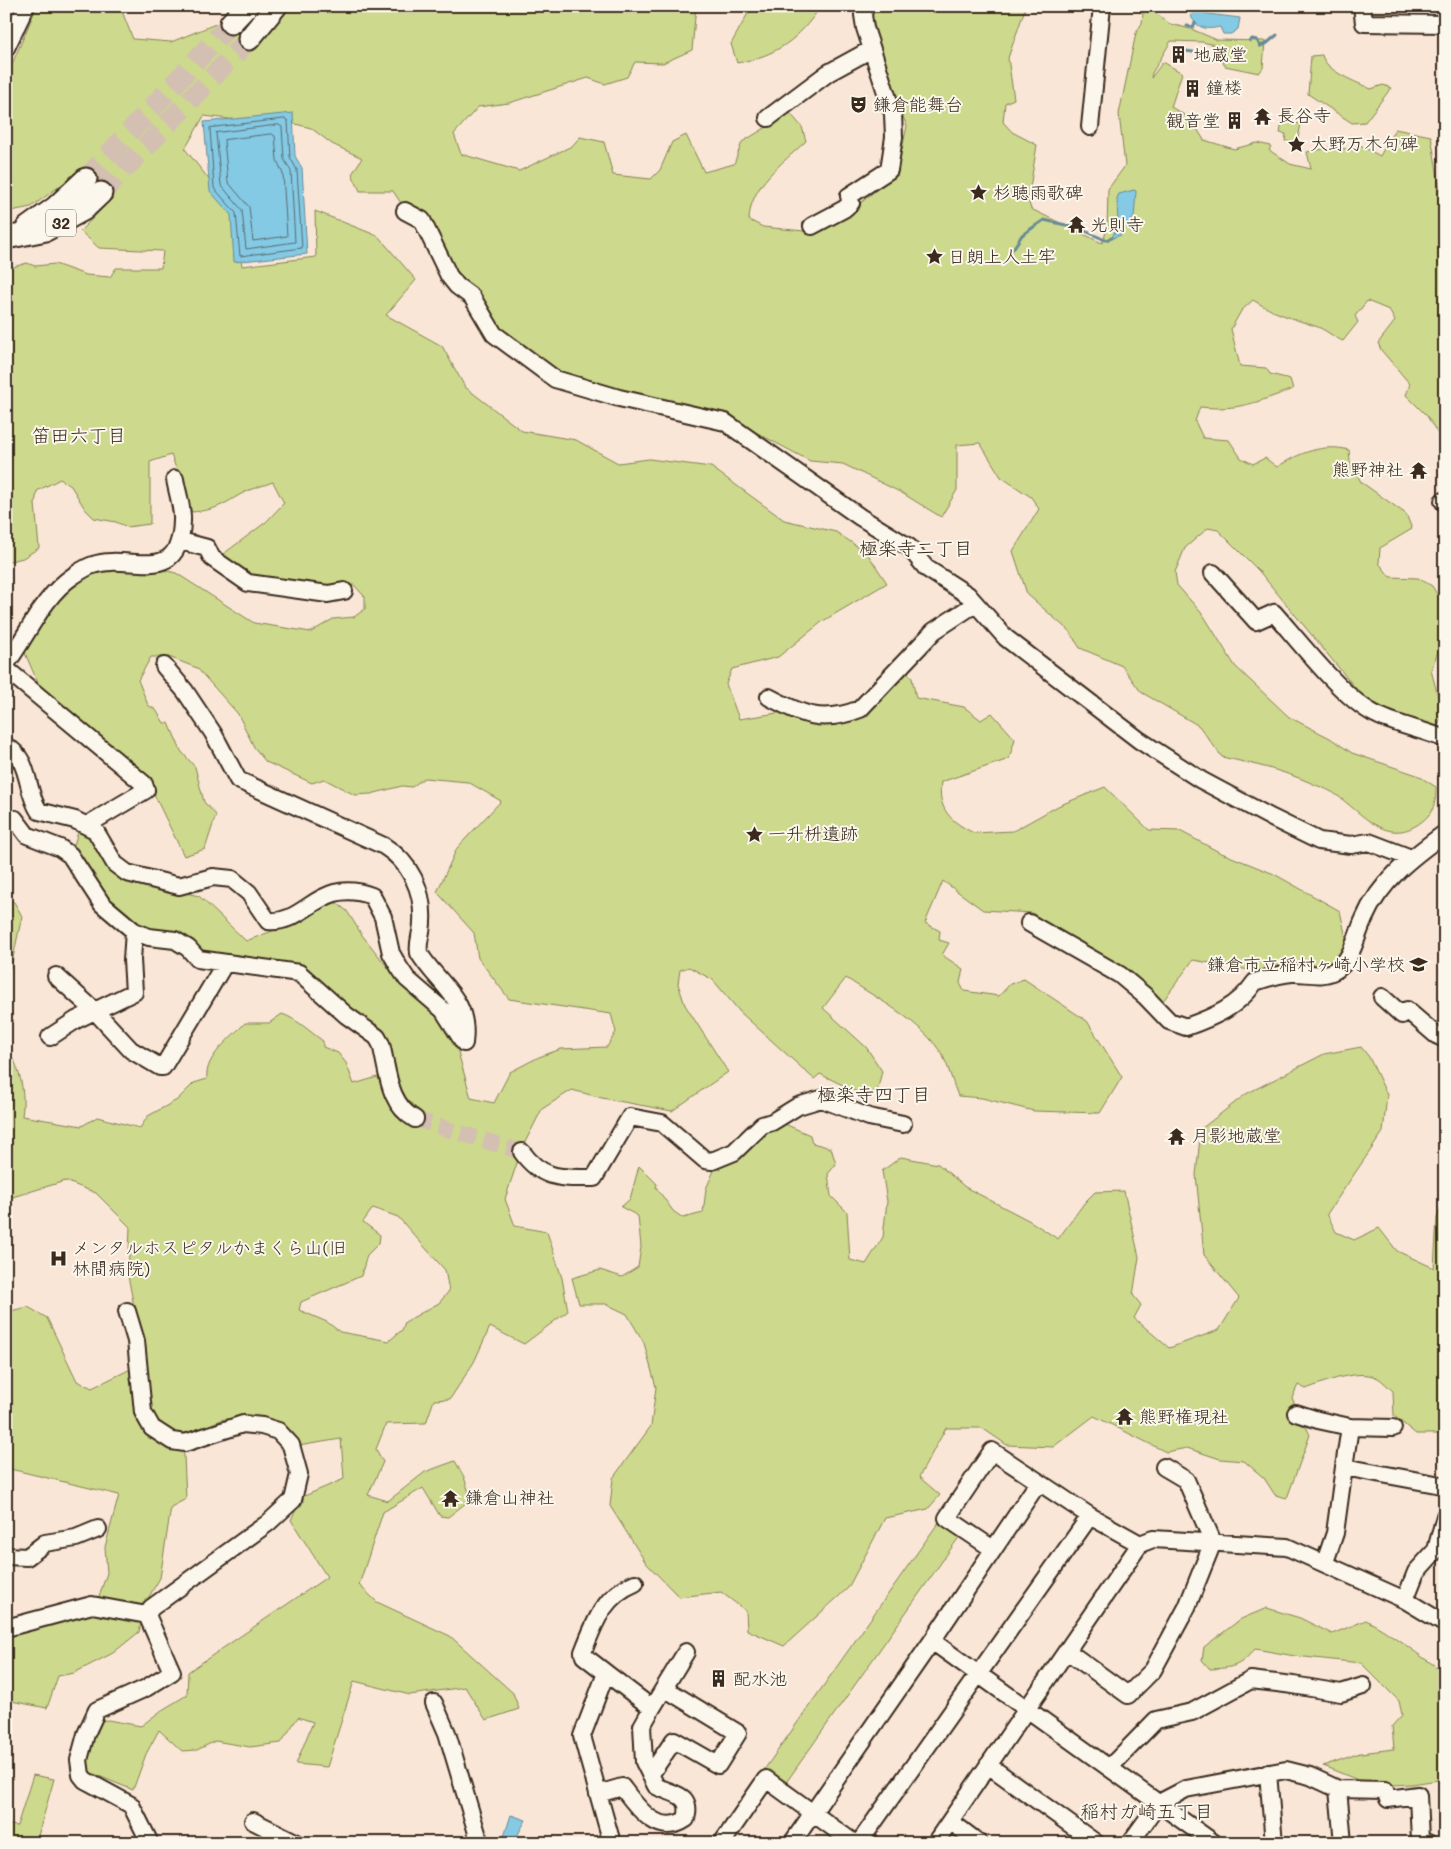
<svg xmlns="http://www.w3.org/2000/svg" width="1451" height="1849" font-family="Mali,'Klee One',sans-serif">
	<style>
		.green { fill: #cdd98c; stroke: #848255; fill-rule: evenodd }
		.water { fill: #84cae5; stroke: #678a95 }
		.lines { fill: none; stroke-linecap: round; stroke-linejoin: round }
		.shore { stroke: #586a6e; stroke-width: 1 }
		.stream { stroke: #678a95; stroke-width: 3 }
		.minor-tunnel { stroke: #d3c0b2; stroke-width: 16; stroke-dasharray: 16 8; stroke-linecap: butt }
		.major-tunnel { stroke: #d3c0b2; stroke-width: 21; stroke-dasharray: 21 11; stroke-linecap: butt }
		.minor-casing { stroke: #3b2a1e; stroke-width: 20 }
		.major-casing { stroke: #3b2a1e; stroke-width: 25 }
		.minor { stroke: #fbf7ec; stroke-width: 16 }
		.major { stroke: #fbf7ec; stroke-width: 21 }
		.labels { text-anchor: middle; stroke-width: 4; stroke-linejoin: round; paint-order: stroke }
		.shield { fill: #fbf7ec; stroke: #75685c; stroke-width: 1 }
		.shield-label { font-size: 16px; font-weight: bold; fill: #3b2a1e }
		.poi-label { font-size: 18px; fill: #3b2a1e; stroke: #fbf7ec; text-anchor: start }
		.neighbourhood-label { font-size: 19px; fill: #3b2a1e; stroke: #fbf7ec }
	</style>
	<rect width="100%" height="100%" fill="#f9e6d7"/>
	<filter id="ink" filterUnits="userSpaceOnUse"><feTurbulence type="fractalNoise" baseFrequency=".02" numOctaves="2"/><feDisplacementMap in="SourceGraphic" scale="10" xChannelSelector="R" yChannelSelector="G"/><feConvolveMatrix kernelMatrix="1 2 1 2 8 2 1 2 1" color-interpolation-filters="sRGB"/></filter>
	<g filter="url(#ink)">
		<path class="green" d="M37,6h88l-2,8 10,25 38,3 52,-21 28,25 31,-40h414l-4,44 -29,13 -28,-1 -8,15 -22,7 -17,-6 -79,25 -31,4 -24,27 7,20 58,17 53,-25 8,-9 24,5 9,33 38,4 9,-9 12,-28 14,-7 18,37 30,-8 8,-22 48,-29 12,14 4,14c-24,23 -56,44 -57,79l14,7 41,4 14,-2 31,-16 48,-41 10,-46 -30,-69 -10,-39 4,-12h155l-18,52 6,41 -9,4 -2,19 9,10 25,13 -9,55 3,9 71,34 5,-13 1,-41 17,-23 -6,-52 17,-81 6,-10 1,-9 -8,-6 11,-2 24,18 21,5 26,11 48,1 -2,27 -4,5 -34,-7 -4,-7 -1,-13 -18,-4 -31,-1 -19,32 -1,5 12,-16 19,11 -11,34 20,12 13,21 30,9 23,-6 14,3 -2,4 21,14 21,5 -4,-17 27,-5 18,3 6,-6 22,12 15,-27 36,7 10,59 4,7v244l-18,-30 -21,-21 4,-11 -29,-34 -3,-7 17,-22 -6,-11 -22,-9 -12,15 3,6 -15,19c-10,-4 -18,-12 -28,-15 -24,-8 -40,-12 -62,-26l-12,11 -10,18 9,37 26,2 4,6 20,5 3,10c-36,13 -54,22 -93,18l-5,14 8,17 26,2 12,18 12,6 12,-6 12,9c22,-14 46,-24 72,-17l1,11 11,21 45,32 6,15 -32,19 -1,15 11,14 28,1 14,8 13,21v27l-14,36 12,45 -7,13 -46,-15 -28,-17 -104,-126 -40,-40 -10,-2 -23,20 -10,24 2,13 27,31 31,50 54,51 41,21 22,15 65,22 19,12c0,18 -3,28 -19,38 -34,21 -58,-16 -85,-33 -7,-4 -15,-6 -21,-9 -29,-13 -58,-19 -89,-26l-23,-31 -58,-34 -19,-26 -42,-18 -11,-17 -42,-37 -14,-43 26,-42 -8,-12 -30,-20 -21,-34 -23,2v45l-16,27 -39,-24 -59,-29 -33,-3 -66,-35 -189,-52 -67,-38 -95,-145h-33l-8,-17 10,-16 -30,-14 -21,-16 -27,-7 -23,2 -57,-7 -19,33 49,62 8,55 74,-9 -1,-46 63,25 38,44 -30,35 56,31 23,41 57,44 54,9 42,23 31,-4 62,8 73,53 52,12 31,21 20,30 -64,38 -45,36 -46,12 -6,15 13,35 64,-10 25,11 78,-50 6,8 4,20 48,9 17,13 11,-7 23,26 -6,20 -68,23c-4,27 10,40 33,51l39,-2 45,-25 47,-19 44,43 31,1 39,21 55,22 66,37 8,36 -23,21 -59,5 -73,-13 -30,41 -35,-27 -96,-61 -49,-3 -40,-29 -18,42 15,8 -1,9 10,3 -7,12 21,14 -3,14 4,8 35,5 11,-12 14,-5 63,42 35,56 -22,36 -66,-2 -52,-13 -24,-2c-5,-12 -9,-28 -15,-40 -21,-35 -64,-56 -97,-78l-23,30 43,39 16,24 -5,21 -18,1 -39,-19 -6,5 -74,-67 -27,-32 -24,-13 -9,3 -2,14 7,21 43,67 -56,39 -70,-13 -30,-8 -30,19 -20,39 -17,51 10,27 32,6 15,46 6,33 -44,33 -34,-17 -16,35 -24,37 -16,1 -8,23 -40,1 -10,25 7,13 -15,33 20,6 37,-29 30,-11 9,16 7,22 -23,18 -8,-1 -17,-28 -40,24 -24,73 18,17 73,34 63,57 6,16 -33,11 -21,-33 -55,8 -56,-14 -27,86 -31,-3 17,-42 -15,-5 -17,26 -31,4 -35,-6 -18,9 -15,1 -23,-21 -13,24 -13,36 -61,-25 11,-42 25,-3 33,6 21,-16 25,-15 1,-23 139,-95 -36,-57 11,-23 42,-18 -3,-40 -43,7 -14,-21 -60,-6 -41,16 3,64 -15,8 -11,71 -13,22 -8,32 -26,21 -39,20 -16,3 -11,32 -41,-8v-85l4,5 84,-9 13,-38 -2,-26 14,-52 -113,-27v-156l22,-5 19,11 30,63 15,7 53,-26 -17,-86 2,-49 -34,-34 -31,-12 -59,18v-143l8,4c8,18 11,37 8,56l60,10 15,-9 43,11 8,-12 29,-16 17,-17 13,-4c-3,-22 25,-42 38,-56h24l13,-9c15,5 27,17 41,27v6l15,6 8,10 8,21 37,-11 -5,-31 -70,-61 -111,-25 -57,-23 -34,-26 -30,-36 -2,-13 -9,-10 6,-19 60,53 60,14 47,45 63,-24 24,-17 14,11 15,24 32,40 51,50 11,20 15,53 23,5 16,-31 29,-15 22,-8 46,-2 9,-15 -5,-18 -102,-15 -31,-41 -4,-25 -37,-41 20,-44 44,-47 -33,-19 -44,-4 -12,9 -10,-1 -31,8 -16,1 -31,-16 -12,4 -46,-21 -12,-15 -16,-33 -41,-46 -28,-11h-18l-13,23 10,25 8,5 8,13h5l12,28 14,16 9,35 12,13 -11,34 -21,7 -37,-76 -106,-90 -16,-37 36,-62 34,-23 36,-6 45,11 78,50 57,9 22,-13 21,-2 11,-8v-12l-11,-12 -38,2 -51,-2 -47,-27 48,-36 18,-19 -11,-21c-10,4 -21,6 -30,11 -20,11 -25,17 -51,19 -10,-18 -13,-38 -21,-57l-21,7v62l-23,3 -11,-5 -22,-4 -9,-9 -14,-23 -11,-7 -23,12 -2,13 4,44 -16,10 -17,4v-293l21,-6 8,3 20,-2 31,11 24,2 6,-9h45l2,-17 -64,-3 -19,-17 33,-33 -30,-29 -52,38 -25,5v-134zM373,1208l25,9 47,53 4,21 -10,12 -34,19 -3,8 -13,11 -49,-9 -13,-10 -28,-12 2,-8 60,-26 6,-21 12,-12 1,-8 -17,-13z
			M752,6h69c-23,34 -43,49 -84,57l-6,-19z
			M1322,55c4,17 35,27 49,34l12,-4 8,3 -26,34 -13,1 -44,-29 3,-38z
			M1285,121l16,3 -4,19 -12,-2 1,-7 -6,-1 2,-11z
			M6,899l8,3 8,14 -11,51 -5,5z
			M1361,1047l8,10 18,38 -4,37 -56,82 9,18 18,8 25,-12 18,23 37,17 3,-50 8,-20v242l-6,-6h-23l-22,-18 -1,-25c-5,-4 -10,-10 -15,-13 -20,-10 -53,4 -72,11l-8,-4 -6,13 18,37 -23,63 -12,-3 -11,-17 -20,-17 -24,-2 -33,-11 -21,4 -72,-36 -41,31 -46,-2 -25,-17h-36l-27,49 21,18 -12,14 -43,9 -37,70 -64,58 -37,-16 -1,-19 -25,-19 -42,5 -33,-34 -36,-57 3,-28 38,-52 5,-39 -12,-44 -17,-29 -21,-10h-27l-7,-26 28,-8 22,7 16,-10 3,-20 -3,-31 -17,-9 9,-8 9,-33 18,18 -1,3 17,24 10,7 20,-5 3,-24 9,-21 68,-50 4,7 23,10 2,8 19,5 5,16 -8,10 3,22 16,16 3,48 16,4 17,-27 4,-36 -5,-30 19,-14 37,7 27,23 65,34 28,18 27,-37 10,-10 29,-1 15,66 -6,38 8,10 -7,13 35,30 50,-18 20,-32 -35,-43 -8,-80 5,-46 45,-35 78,-40z
			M941,1519l21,14 -177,251 -21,-14z
			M1267,1608l33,10 32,16 34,-14c28,14 52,36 79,52v107l-33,5 -39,2 -50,-20 37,-13 34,-4 -2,-23 10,-11 -3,-14 -38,-38 -66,-7 -40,-7c-16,18 -22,19 -45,20l-8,-9 2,-13 37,-28z
			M33,1775l21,4 -18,64h-30v-19l11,2z"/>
		<path class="water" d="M1200,10l8,4 32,4 -2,11 -7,5h-8l-3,-7c-13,3 -23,2 -29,-11l3,-5z
			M293,113l2,43 7,12 5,86 -73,8 -3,-47 -21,-24 -6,-69z
			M1134,190l2,1 -2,26 -13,18 -9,3 6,-14 -1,-26 2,-4z
			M511,1815l15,5 -13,23h-11z"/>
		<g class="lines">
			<path class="shore" d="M285,119l3,2 2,36 7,13 5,78 -62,8 -4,-43 -22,-25 -4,-60z
				M279,125l3,2 2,32 7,12 4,71 -49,7 -4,-39 -21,-25 -5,-52z
				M272,134l3,2 2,24 6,14 4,62 -34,5 -4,-34 -21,-25 -4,-42z"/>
			<path class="stream" d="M1187,26l6,1 2,-4
				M1250,41l2,-2 5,1 3,6 6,-2 11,-9
				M1178,47v3l15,2
				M1013,249l9,-14 22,-15 35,8 26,12 7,-2"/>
			<path class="minor-tunnel" d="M415,1119l107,33"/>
			<path class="major-tunnel" d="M86,179l145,-156
				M101,193l148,-154"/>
			<defs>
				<path id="minor" d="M1362,6l2,17 81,1
					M6,48l20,-42
					M768,118l60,-45 42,-23
					M1090,127l12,-121
					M405,211l17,9 27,56 8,10 15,11 22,37 61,45 64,19 106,24 135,95 49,30 17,21 42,27 38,43 133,102 62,40 71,38 47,23 32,4 18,-3 42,16
					M812,226l32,-17 7,-6 -2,-7 40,-26 5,-33 -1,-23 -28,-86 -2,-13 2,-9
					M1443,501l2,2
					M181,541l26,7 5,10 36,25 80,11 16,-3
					M1213,573l43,48 18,-8c24,27 68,84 99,100 22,12 49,16 72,26
					M6,664c22,-29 36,-67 67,-88 6,-4 13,-9 20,-11 37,-13 87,23 89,-44 1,-13 -5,-29 -7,-42
					M164,666l21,25 28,42 25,47 146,66c26,16 40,45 38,76 0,11 -5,21 -3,31 20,33 51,45 45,90
					M6,669l138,115 2,6 -59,35
					M769,697c34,18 53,27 91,12l74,-78 41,-27
					M6,746c25,13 19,44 33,65l36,9 20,10 20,34 12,9 52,13 34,-9 19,2 17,14 19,28c38,4 51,-45 104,-25l11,21 8,36 8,14 8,12 36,31 21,33
					M6,823l9,-4 12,16 33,13 10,7 32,49 32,27 15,6 26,3 13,8 10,11 101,14 47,42 31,22 4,7c7,27 7,60 34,75
					M1029,923l91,52 25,21 24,25 17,6c28,-10 52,-20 69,-45 12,-4 25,-8 37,-9 14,-1 29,5 42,-2 18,-9 22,-35 30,-52 16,-38 48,-62 81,-86
					M56,976l39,35 36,39 29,17h3l62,-104
					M1382,997l20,18 5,-5 29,25 9,4
					M50,1037l26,-17 58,-28 -2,-32 2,-29
					M522,1152c20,28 40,26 72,26l36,-61 32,6 43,37 7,1 22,-9 28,-27 10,-3 26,-16 23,-7 48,18 34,7
					M127,1311l9,30 7,71 9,16 20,13 13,2 58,-19 19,2 16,5 13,14 8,29 -6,26 -25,23 -117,85 -4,7
					M1296,1413l22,7 32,7 43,1
					M1344,1467l6,-40
					M993,1549l-46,-31 45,-67 98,65 50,28
					M6,1556l21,1 18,-14 31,-5 22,-9
					M1325,1562l10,-29 9,-66 97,18 4,3
					M1405,1600l11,-28 20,-22 9,-34
					M147,1615l25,57 -26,16 -49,22 -11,24 -7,26 2,15 4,5 46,25 19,38
					M6,1628l86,-23 55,10
					M932,1641l282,202
					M1067,1651l61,44 25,-25 34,-63 26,-65 -27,-62 -22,-13
					M606,1673l46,35 34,-56
					M434,1703l13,30 33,110
					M988,1765l108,78
					M1110,1767l46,-47 36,-8 59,-32 42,5 48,8 22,-7
					M1268,1773l6,70
					M650,1775l24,-35 44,25 20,-32 -74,-45
					M1338,1789l5,54
					M598,1794l24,-7c15,20 36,51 64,32 7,-26 -13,-24 -30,-33l-12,-24 -2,-36 10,-18
					M253,1821l44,22
					M950,1821l29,22
					M612,1843l-30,-107 24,-63 -22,-17 -1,-4c12,-30 20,-56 52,-69
					M722,1843l44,-64 88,64
					M792,1843l140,-202 106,-158
					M859,1843l231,-327
					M935,1843l205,-299 13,-5 134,8 118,53 40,24
					M1130,1843l29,-40 27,-14 100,-19 24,6 28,13 47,1 3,9 30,-4 2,46 8,2"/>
				<path id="major" d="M231,23l16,-17
					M249,39l27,-33
					M27,228l29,-21 30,-28
					M6,238l40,-8 37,-20 18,-17"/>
			</defs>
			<use href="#minor" class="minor-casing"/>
			<use href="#major" class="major-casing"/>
			<use href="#minor" class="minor"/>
			<use href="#major" class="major"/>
		</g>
	</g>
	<defs>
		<symbol id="building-bare" viewBox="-9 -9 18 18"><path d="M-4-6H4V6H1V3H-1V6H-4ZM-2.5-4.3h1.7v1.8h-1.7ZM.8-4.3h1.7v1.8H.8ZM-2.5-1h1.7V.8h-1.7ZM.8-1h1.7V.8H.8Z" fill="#3b2a1e" stroke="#fbf7ec" stroke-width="2.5" paint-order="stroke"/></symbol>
		<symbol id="theatre-bare" viewBox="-9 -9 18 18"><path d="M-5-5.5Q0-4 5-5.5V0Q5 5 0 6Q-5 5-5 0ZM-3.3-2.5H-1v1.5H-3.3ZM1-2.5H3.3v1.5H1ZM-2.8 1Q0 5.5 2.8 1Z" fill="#3b2a1e" stroke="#fbf7ec" stroke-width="2.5" paint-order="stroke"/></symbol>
		<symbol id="temple-bare" viewBox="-9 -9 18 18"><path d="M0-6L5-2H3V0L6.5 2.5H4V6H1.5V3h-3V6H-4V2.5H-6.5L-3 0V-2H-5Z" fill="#3b2a1e" stroke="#fbf7ec" stroke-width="2.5" paint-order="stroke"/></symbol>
		<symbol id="sight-bare" viewBox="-9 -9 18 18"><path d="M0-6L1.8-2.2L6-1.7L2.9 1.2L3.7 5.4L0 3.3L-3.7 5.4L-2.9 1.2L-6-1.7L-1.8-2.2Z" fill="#3b2a1e" stroke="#fbf7ec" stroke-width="2.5" paint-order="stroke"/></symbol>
		<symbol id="school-bare" viewBox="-9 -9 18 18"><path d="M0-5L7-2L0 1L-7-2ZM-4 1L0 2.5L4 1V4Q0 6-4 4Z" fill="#3b2a1e" stroke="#fbf7ec" stroke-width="2.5" paint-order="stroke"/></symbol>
		<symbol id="hospital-bare" viewBox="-9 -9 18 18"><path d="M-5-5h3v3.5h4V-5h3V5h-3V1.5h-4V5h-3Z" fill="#3b2a1e" stroke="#fbf7ec" stroke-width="2.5" paint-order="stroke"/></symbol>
	</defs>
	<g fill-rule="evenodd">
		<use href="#building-bare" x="1166" y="42" width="25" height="25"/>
		<use href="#building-bare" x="1180" y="76" width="25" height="25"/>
		<use href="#theatre-bare" x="846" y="92" width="25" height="25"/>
		<use href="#temple-bare" x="1250" y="104" width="25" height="25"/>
		<use href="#building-bare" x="1222" y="108" width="25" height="25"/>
		<use href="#sight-bare" x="1284" y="132" width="25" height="25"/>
		<use href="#sight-bare" x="966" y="180" width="25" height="25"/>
		<use href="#temple-bare" x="1064" y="212" width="25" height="25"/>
		<use href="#sight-bare" x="922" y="244" width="25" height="25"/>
		<use href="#temple-bare" x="1406" y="458" width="25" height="25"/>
		<use href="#sight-bare" x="742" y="822" width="25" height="25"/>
		<use href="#school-bare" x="1406" y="952" width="25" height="25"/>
		<use href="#temple-bare" x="1164" y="1124" width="25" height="25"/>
		<use href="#hospital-bare" x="46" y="1246" width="25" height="25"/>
		<use href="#temple-bare" x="1112" y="1404" width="25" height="25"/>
		<use href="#temple-bare" x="438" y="1486" width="25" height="25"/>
		<use href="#building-bare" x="706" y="1666" width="25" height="25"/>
	</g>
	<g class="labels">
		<rect class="shield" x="46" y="209.5" width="30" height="27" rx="4"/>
		<g class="shield-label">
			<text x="61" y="229">32</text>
		</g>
		<g class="poi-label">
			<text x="1193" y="61">地蔵堂</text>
			<text x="1206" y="94">鐘楼</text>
			<text x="873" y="111">鎌倉能舞台</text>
			<text x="1277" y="122">長谷寺</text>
			<text x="1220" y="127" text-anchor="end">観音堂</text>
			<text x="1310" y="150">大野万木句碑</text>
			<text x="993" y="199">杉聴雨歌碑</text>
			<text x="1090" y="231">光則寺</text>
			<text x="948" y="263">日朗上人土牢</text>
			<text x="1404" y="476" text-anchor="end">熊野神社</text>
			<text x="768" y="840">一升枡遺跡</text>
			<text x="1405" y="971" text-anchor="end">鎌倉市立稲村ヶ崎小学校</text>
			<text x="1191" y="1142">月影地蔵堂</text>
			<text x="72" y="1254">メンタルホスピタルかまくら山(旧<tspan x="72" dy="21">林間病院)</tspan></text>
			<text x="1139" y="1423">熊野権現社</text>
			<text x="465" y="1504">鎌倉山神社</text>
			<text x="733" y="1685">配水池</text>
		</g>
		<g class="neighbourhood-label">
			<text x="79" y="442">笛田六丁目</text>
			<text x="916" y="555">極楽寺二丁目</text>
			<text x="874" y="1101">極楽寺四丁目</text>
			<text x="1147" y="1818">稲村ガ崎五丁目</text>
		</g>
	</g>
	<rect width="1451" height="1849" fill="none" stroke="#fbf7ec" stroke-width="25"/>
	<rect x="12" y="12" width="1426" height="1824" fill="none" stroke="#3b2a1e" stroke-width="2" filter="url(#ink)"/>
</svg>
